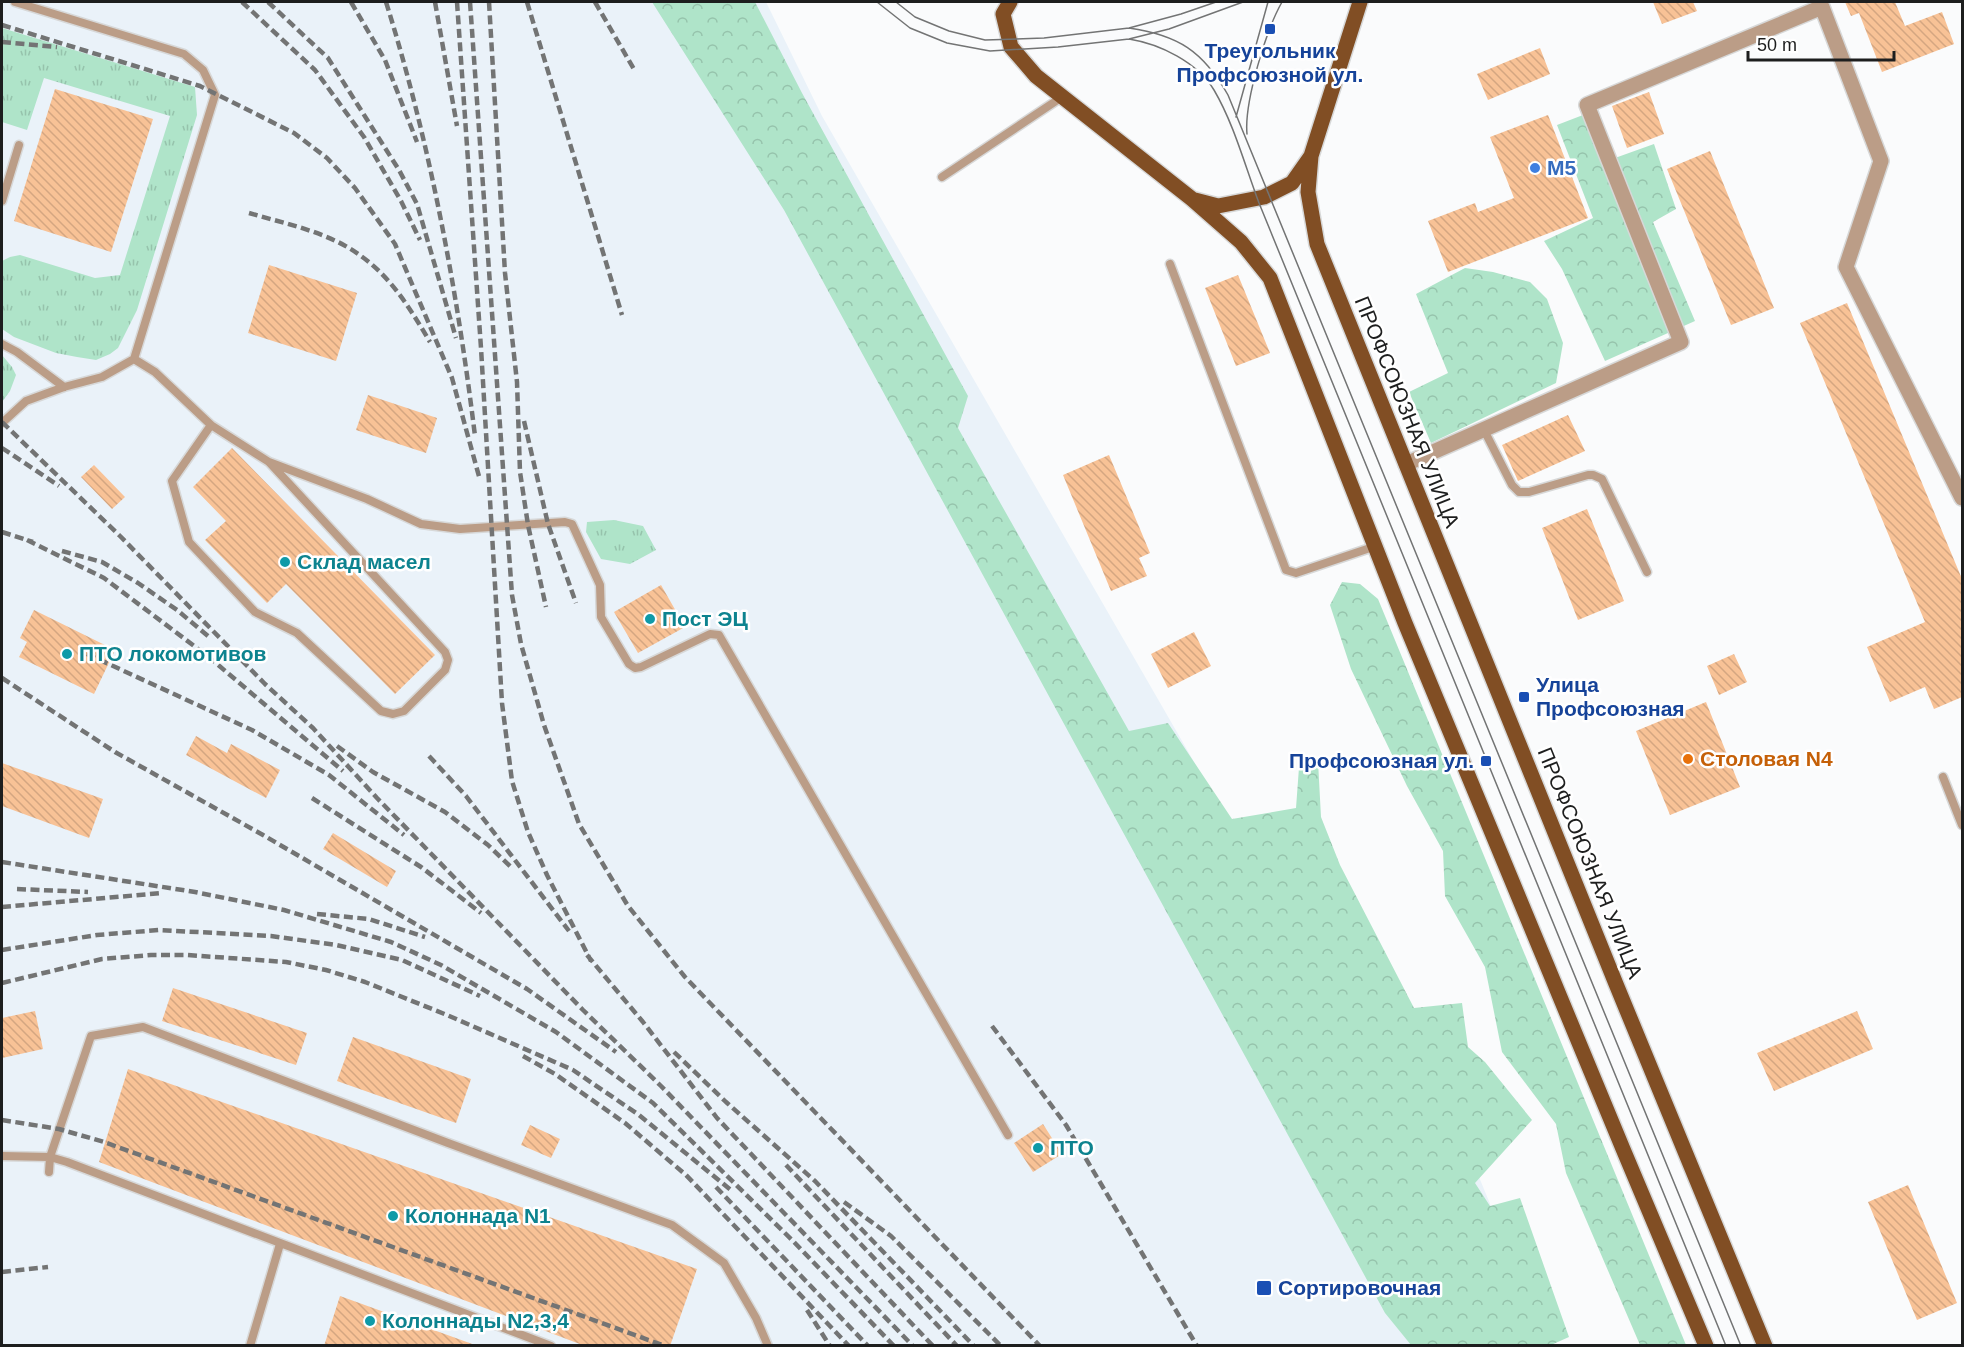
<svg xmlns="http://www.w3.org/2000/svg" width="1964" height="1347" font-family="Helvetica,sans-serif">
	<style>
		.built { fill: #eaf2f9 }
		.grass { fill: url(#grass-tufts) }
		.forest { fill: url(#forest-crowns) }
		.building { fill: url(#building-back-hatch) }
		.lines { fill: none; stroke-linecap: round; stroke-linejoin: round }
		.lane-casing { stroke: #d7d8d8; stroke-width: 11 }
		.street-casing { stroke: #d7d8d8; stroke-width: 18 }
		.primary-casing { stroke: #d7d8d8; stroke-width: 18 }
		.lane { stroke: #bb9d87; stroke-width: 8 }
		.street { stroke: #bb9d87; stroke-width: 15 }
		.primary { stroke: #814e24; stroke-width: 15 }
		.tram { stroke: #737474; stroke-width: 1.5 }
		.rail { stroke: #737474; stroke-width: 4.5; stroke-dasharray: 9 4.5; stroke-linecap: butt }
		.transit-dot { fill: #1a4fb4; stroke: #fff; stroke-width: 2 }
		.shop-dot { fill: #3f7fe0; stroke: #fff; stroke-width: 2 }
		.culture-dot { fill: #0f9aa8; stroke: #fff; stroke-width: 2 }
		.food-dot { fill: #e8710a; stroke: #fff; stroke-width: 2 }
		.labels { text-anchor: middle; stroke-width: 5; stroke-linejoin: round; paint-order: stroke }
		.transit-label { font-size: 21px; font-weight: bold; fill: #164399; stroke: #fff; text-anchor: start }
		.shop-label { font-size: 21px; font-weight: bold; fill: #366cbe; stroke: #fff; text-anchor: start }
		.street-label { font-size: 21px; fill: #1d1e1e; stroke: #fff }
		.culture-label { font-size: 21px; font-weight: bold; fill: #0d838f; stroke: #fff; text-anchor: start }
		.food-label { font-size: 21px; font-weight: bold; fill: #c56008; stroke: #fff; text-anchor: start }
	</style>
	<defs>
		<pattern id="grass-tufts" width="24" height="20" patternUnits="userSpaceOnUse" patternTransform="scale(1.5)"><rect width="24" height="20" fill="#afe4c9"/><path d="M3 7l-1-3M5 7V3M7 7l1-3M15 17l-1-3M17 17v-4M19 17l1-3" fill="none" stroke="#96c3ac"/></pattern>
		<pattern id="forest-crowns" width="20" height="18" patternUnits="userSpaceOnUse" patternTransform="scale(1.5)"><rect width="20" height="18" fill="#afe4c9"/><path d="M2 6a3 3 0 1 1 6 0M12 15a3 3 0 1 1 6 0" fill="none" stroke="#96c3ac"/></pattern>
		<pattern id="building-back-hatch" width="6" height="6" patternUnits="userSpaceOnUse" patternTransform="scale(1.5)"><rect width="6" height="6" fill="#f8c296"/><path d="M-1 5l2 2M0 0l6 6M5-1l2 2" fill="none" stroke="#d4a681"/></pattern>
	</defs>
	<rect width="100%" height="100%" fill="#fafbfc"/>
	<path class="built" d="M2,2h764l56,114 409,710 195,222 122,297 -1546,1z"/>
	<path class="grass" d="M2,28l193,59 2,28 -60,195 -19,38 -8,6 -14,6 -19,-3 -21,-4 -42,-16 -12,-8v-68l8,-4 10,-2 75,23 25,-3 50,-159 -126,-38 -17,52 -25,-8z
		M2,355l10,12 4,8 -6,16 -8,11z
		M614,520l29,6 13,24 -26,14 -29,-5 -15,-27 1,-10z"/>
	<path class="forest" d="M652,2h103l47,91 166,303 -10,32 171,303 39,-8 64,96 64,-11 4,-54 18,7 3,56 19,48 74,143 48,-5 6,44 17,15 47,58 -57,63 15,23 30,-8 49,139 -18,8h-140l-26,-32 -601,-1103z
		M1583,115l18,48 53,-19 22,65 -23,13 42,99 -90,40 -43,-92 -18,-28 49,-23 -36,-93z
		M1465,268l28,4 37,10 17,17 16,44 -7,40 -125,60 -22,-51 39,-19 -32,-79z
		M1342,582l18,2 18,15 308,746h-46l-74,-172 -10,-49 -54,-72 -17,-85 -40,-71 -2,-45 -36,-65 -56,-117 -21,-64z"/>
	<path class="building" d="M1653,2h40l4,9 -35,13z
		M1845,2h50l10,24 37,-14 12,32 -72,28 -23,-59 -8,3z
		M1540,48l10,26 -62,26 -11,-26z
		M55,89l98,30 -42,133 -97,-31z
		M1649,92l15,42 -37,14 -15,-42z
		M1548,115l40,103 -140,54 -20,-51 47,-18 3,9 36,-14 -24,-61z
		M1710,151l64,157 -43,17 -64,-156z
		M269,265l88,28 -21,68 -88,-28z
		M1238,275l32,78 -34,13 -31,-78z
		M1847,303l115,276v118l-28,12 -9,-22 -35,15 -23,-55 58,-25 -125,-299z
		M368,395l69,23 -11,35 -70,-23z
		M1568,415l17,36 -67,30 -16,-36z
		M232,448l203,207 -40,39 -109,-110 -19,19 -62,-63 21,-19 -33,-34z
		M1109,455l41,98 -11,5 8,18 -36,15 -48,-116z
		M94,465l31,32 -13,12 -31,-32z
		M1587,509l37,92 -46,19 -36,-92z
		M661,585l24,42 -47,26 -24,-41z
		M34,610l81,40 -21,44 -75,-37 8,-15 -7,-4z
		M1194,632l17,34 -43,22 -17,-34z
		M1734,654l13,28 -28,13 -12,-29z
		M1706,702l34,85 -70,28 -34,-84z
		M196,736l31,17 4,-9 49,26 -14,28 -80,-43z
		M2,763l101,36 -14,39 -87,-32z
		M333,833l63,38 -9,16 -64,-38z
		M173,988l134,45 -11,32 -134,-44z
		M35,1011l8,38 -41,9v-40z
		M1857,1011l16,38 -99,42 -17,-38z
		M353,1037l118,42 -15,44 -119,-42z
		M128,1069l569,200 -27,77h-85l-486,-184z
		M1043,1124l19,30 -29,18 -19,-29z
		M530,1125l30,14 -9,19 -30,-13z
		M1908,1185l49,118 -40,17 -49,-118z
		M340,1296l135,49v1h-151z"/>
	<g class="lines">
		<defs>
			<path id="lane" d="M942,177l120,-80
				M2,201l17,-56
				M1170,264l116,306 10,3 80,-27
				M2,344l15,8 47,35
				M134,359l21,13 56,53 -39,56 17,61 66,70 42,21 84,78 12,3 11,-3 41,-41 3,-10 -3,-8 -176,-190 -58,-37
				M2,423l24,-22 38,-14 38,-10 32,-18 81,-264 -12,-25 -19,-16 -169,-52
				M1484,430l28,55 7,7h10l59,-17h5l9,4 45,93
				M269,462l98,37 54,25 39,5 105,-7 7,2 28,61 1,32 28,47 6,4 6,-1 69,-33 9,1 289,500
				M1943,777l19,48
				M2,1156l48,1 17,5 484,184
				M49,1172l1,-15 41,-121 52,-9 305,116 224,82 52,38 32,55 12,28
				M250,1346l30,-102"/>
			<path id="street" d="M1406,464l275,-122 -94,-237 235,-98 59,154 -35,106 116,231"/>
			<path id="primary" d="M1010,2l-7,12 8,33 25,29 156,123 49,43 29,36 135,345 218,526 83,197
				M1311,156l-3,36 9,52 299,740 149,362
				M1195,200l23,6 46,-9 28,-14 19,-27 49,-154"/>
		</defs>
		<use href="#lane" class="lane-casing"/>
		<use href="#street" class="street-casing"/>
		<use href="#primary" class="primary-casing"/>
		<use href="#lane" class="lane"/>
		<use href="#street" class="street"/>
		<use href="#primary" class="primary"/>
		<path class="tram" d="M877,2l33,26 37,15 43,8 68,-4 71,-8 40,-10 74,-27
			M896,2l19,15 34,14 36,9 59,-2 85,-10 52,-14 35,-12
			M1129,28c49,7 74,23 99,67l513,1251
			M1129,39c31,5 68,23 85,51 20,34 31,76 45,113l467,1143
			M1236,117l32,-115
			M1247,134c-3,-31 19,-104 35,-132"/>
		<path class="rail" d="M242,2l73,68 49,67 37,64 19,39
			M268,2l60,56 71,112 18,34 39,134
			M351,2l34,58 32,82
			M386,2c44,141 71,287 89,434
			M435,2l22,124
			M457,2l24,346 21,355 10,78 16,51 19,43 44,86
			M470,2l42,593 9,49 23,81 35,99 49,82 57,71 355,369
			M489,2l16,271 12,109 3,90 8,53 18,82
			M527,2l95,313
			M595,2l40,69
			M2,25l198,61 94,47 33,25 28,30 40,56 57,134 28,102
			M2,42l55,5
			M249,213c37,11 80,19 112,43 31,22 50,54 69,86
			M524,421l24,103 28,79
			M2,422l118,114 145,148 48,44 64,70 206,212 78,76 252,260
			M2,448l57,38
			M2,532l31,10
			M27,540l77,38 106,80 133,113
			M62,551l40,11 36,21 39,27 31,26
			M87,654l165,76 77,45 75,60
			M2,678l113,74 148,83 264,154 89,63
			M337,746l36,26 72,40 43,33 25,24
			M429,756l37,40 103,135
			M312,798l109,69 60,46
			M2,862l193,30 89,18 107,32 50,23 115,67 97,71 139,137 102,106
			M17,889l71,3
			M2,907l160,-14
			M317,914l52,5 56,18
			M2,950l95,-15 62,-5 112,6 65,9 66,15 78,36
			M587,955l56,67 74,96 216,228
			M2,983l100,-24 49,-4h36l99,7 40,8 39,12 82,33 126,55 66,45 93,76
			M992,1026l74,99 131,221
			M674,1052l52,50 89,79 159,165
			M523,1056l32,18 70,49 61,52 163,171
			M2,1120l57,9 45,13 561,204
			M786,1165l171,181
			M716,1187l152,159
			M844,1202l47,34 110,110
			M2,1272l46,-5
			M807,1310l23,36"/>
	</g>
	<g class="transit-dot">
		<rect x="1264" y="23" width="12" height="12" rx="3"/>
		<rect x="1518" y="691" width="12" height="12" rx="3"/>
		<rect x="1480" y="755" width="12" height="12" rx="3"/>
		<rect x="1256" y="1280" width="16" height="16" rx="3"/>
	</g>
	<circle class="shop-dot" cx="1535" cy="168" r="6"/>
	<g class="culture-dot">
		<circle cx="285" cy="562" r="6"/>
		<circle cx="650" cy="619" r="6"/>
		<circle cx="67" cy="654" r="6"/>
		<circle cx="1038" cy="1148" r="6"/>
		<circle cx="393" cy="1216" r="6"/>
		<circle cx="370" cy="1321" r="6"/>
	</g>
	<circle class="food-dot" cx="1688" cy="759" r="6"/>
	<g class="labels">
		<g class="transit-label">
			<text x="1270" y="58" text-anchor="middle">Треугольник<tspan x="1270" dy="24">Профсоюзной ул.</tspan></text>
			<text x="1536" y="692">Улица<tspan x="1536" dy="24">Профсоюзная</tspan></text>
			<text x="1474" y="768" text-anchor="end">Профсоюзная ул.</text>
			<text x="1278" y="1295">Сортировочная</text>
		</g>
		<g class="shop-label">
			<text x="1547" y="175">М5</text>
		</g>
		<g class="street-label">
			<text transform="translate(1407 412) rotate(68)" y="7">ПРОФСОЮЗНАЯ УЛИЦА</text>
			<text transform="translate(1590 863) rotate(68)" y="7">ПРОФСОЮЗНАЯ УЛИЦА</text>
		</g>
		<g class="culture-label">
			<text x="297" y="569">Склад масел</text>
			<text x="662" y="626">Пост ЭЦ</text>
			<text x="79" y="661">ПТО локомотивов</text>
			<text x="1050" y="1155">ПТО</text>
			<text x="405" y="1223">Колоннада N1</text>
			<text x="382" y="1328">Колоннады N2,3,4</text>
		</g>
		<g class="food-label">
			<text x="1700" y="766">Столовая N4</text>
		</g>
	</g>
	<rect width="1964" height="1347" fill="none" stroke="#1d1e1e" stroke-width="6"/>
	<path d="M1748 51v9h146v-9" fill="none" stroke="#1d1e1e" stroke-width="3"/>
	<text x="1757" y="51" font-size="18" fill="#1d1e1e" stroke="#ffffff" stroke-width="4.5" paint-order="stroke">50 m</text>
</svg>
